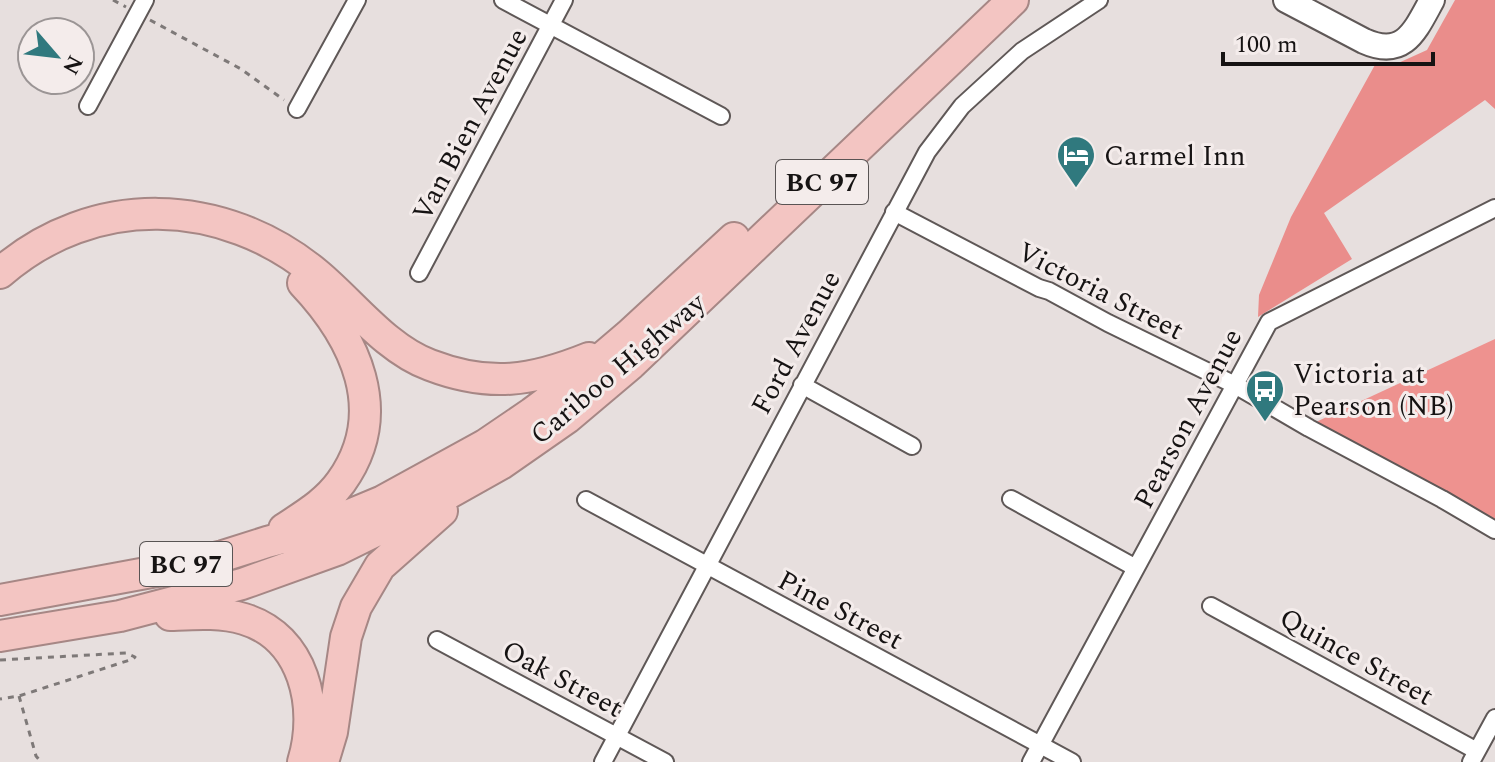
<svg xmlns="http://www.w3.org/2000/svg" width="1495" height="762" font-family="Spectral,serif">
	<style>
		.green { fill: #ee928f }
		.forest { fill: #ea8d8b }
		.lines { fill: none; stroke-linecap: round; stroke-linejoin: round }
		.street-casing { stroke: #5f5857; stroke-width: 20 }
		.secondary-casing { stroke: #5f5857; stroke-width: 28 }
		.highway-casing { stroke: #a68785; stroke-width: 34 }
		.path { stroke: #7e7978; stroke-width: 3; stroke-dasharray: 6 6; stroke-linecap: butt }
		.street { stroke: #fff; stroke-width: 16 }
		.secondary { stroke: #fff; stroke-width: 24 }
		.highway { stroke: #f3c5c2; stroke-width: 30 }
		.labels { text-anchor: middle; stroke-width: 6; stroke-linejoin: round; paint-order: stroke }
		.shield { fill: #f4eceb; stroke: #595454; stroke-width: 2 }
		.shield-label { font-size: 26px; font-weight: bold; fill: #161313 }
		.street-label { font-size: 28px; fill: #161313; stroke: #f4eceb }
		.poi-label { font-size: 28px; fill: #161313; stroke: #f4eceb; text-anchor: start }
	</style>
	<rect width="100%" height="100%" fill="#e7dfde"/>
	<path class="green" d="M1495,339v189l-192,-100z"/>
	<path class="forest" d="M1455,0h40v109l-10,-9 -161,113 28,46 -94,58 1,-22 32,-78 85,-154 20,1 31,-14z"/>
	<g class="lines">
		<defs>
			<path id="street" d="M503,0l218,116
				M88,106l57,-106
				M297,109l60,-109
				M894,212l145,76 10,3 59,32 127,62 74,43 133,71 53,31
				M419,273l145,-273
				M802,385l110,61
				M1011,499l125,69
				M586,500l486,262
				M1211,606l266,145
				M437,640l228,122
				M603,762l324,-610 35,-46 60,-55 77,-51
				M1031,762l238,-440 226,-114
				M1471,762l24,-44"/>
			<path id="secondary" d="M1286,0l78,41c40,18 51,-10 68,-41"/>
			<path id="highway" d="M0,273c93,-81 223,-77 317,1 35,29 69,75 113,91 60,23 102,16 159,-7
				M284,529c21,-14 42,-26 57,-47 50,-70 14,-144 -38,-199
				M0,600l157,-29 66,-15 44,-14 49,-13 67,-28 102,-56 47,-32 43,-32 54,-46 105,-97
				M170,615c25,-1 50,-3 74,4 60,18 76,88 59,143
				M0,636l120,-20 122,-32 95,-34 89,-44 75,-42 66,-46 64,-54 382,-364
				M323,762l9,-30 14,-95 10,-30 24,-41 62,-55"/>
		</defs>
		<use href="#street" class="street-casing"/>
		<use href="#secondary" class="secondary-casing"/>
		<use href="#highway" class="highway-casing"/>
		<path class="path" d="M113,0l13,7
			M150,20l91,49 43,31
			M0,660l126,-7 9,4 -2,2 -114,37 -19,3
			M19,696l17,60 5,6"/>
		<use href="#street" class="street"/>
		<use href="#secondary" class="secondary"/>
		<use href="#highway" class="highway"/>
	</g>
	<defs>
		<symbol id="hotel-pin" viewBox="-11 -11 22 30"><path d="M0 17L-7.5 6A9.5 9.5 0 1 1 7.5 6Z" fill="#30797e" stroke="#f4eceb"/><path d="M-6-4.5h1.5V1H6V5H4.5V3h-9V5H-6ZM-4 0a1.8 1.8 0 1 1 3.6 0ZM.5 0V-2.5h3Q6-2.5 6 0Z" fill="#fff"/></symbol>
		<symbol id="bus-pin" viewBox="-11 -11 22 30"><path d="M0 17L-7.5 6A9.5 9.5 0 1 1 7.5 6Z" fill="#30797e" stroke="#f4eceb"/><path d="M-5-6H5V4H4V6H2V4H-2V6H-4V4H-5ZM-3.5-4V0h7V-4ZM-3.5 1.2v1.5H-2V1.2ZM2 1.2v1.5H3.5V1.2Z" fill="#fff"/></symbol>
	</defs>
	<g fill-rule="evenodd">
		<use href="#hotel-pin" x="1054" y="133" width="44" height="60"/>
		<use href="#bus-pin" x="1243" y="367" width="44" height="60"/>
	</g>
	<g class="labels">
		<g class="shield">
			<rect x="776" y="160" width="92" height="44" rx="6"/>
			<rect x="140" y="542" width="92" height="44" rx="6"/>
		</g>
		<g class="shield-label">
			<text x="822" y="191">BC 97</text>
			<text x="186" y="573">BC 97</text>
		</g>
		<g class="street-label">
			<text transform="translate(469 124) rotate(-62)" y="10">Van Bien Avenue</text>
			<text transform="translate(1101 290) rotate(27)" y="10">Victoria Street</text>
			<text transform="translate(795 342) rotate(-62)" y="10">Ford Avenue</text>
			<text transform="translate(617 368) rotate(-40)" y="10">Cariboo Highway</text>
			<text transform="translate(1187 418) rotate(-62)" y="10">Pearson Avenue</text>
			<text transform="translate(841 609) rotate(28)" y="10">Pine Street</text>
			<text transform="translate(1357 656) rotate(29)" y="10">Quince Street</text>
			<text transform="translate(563 678) rotate(28)" y="10">Oak Street</text>
		</g>
		<g class="poi-label">
			<text x="1104" y="165">Carmel Inn</text>
			<text x="1293" y="383">Victoria at<tspan x="1293" dy="32">Pearson (NB)</tspan></text>
		</g>
	</g>
	<g transform="translate(56 56) rotate(118)"><circle r="38" fill="#f4eceb" stroke="#9b9595" stroke-width="2"/>
	<path d="M0-6L14 30L0 20L-14 30Z" fill="#30797e"/>
	<text y="-12" font-size="22" font-weight="bold" text-anchor="middle" fill="#161313">N</text>
	</g>
	<path d="M1223 52v12h210v-12" fill="none" stroke="#161313" stroke-width="4"/>
	<text x="1235" y="52" font-size="24" fill="#161313" stroke="#f4eceb" stroke-width="6" paint-order="stroke">100 m</text>
</svg>
